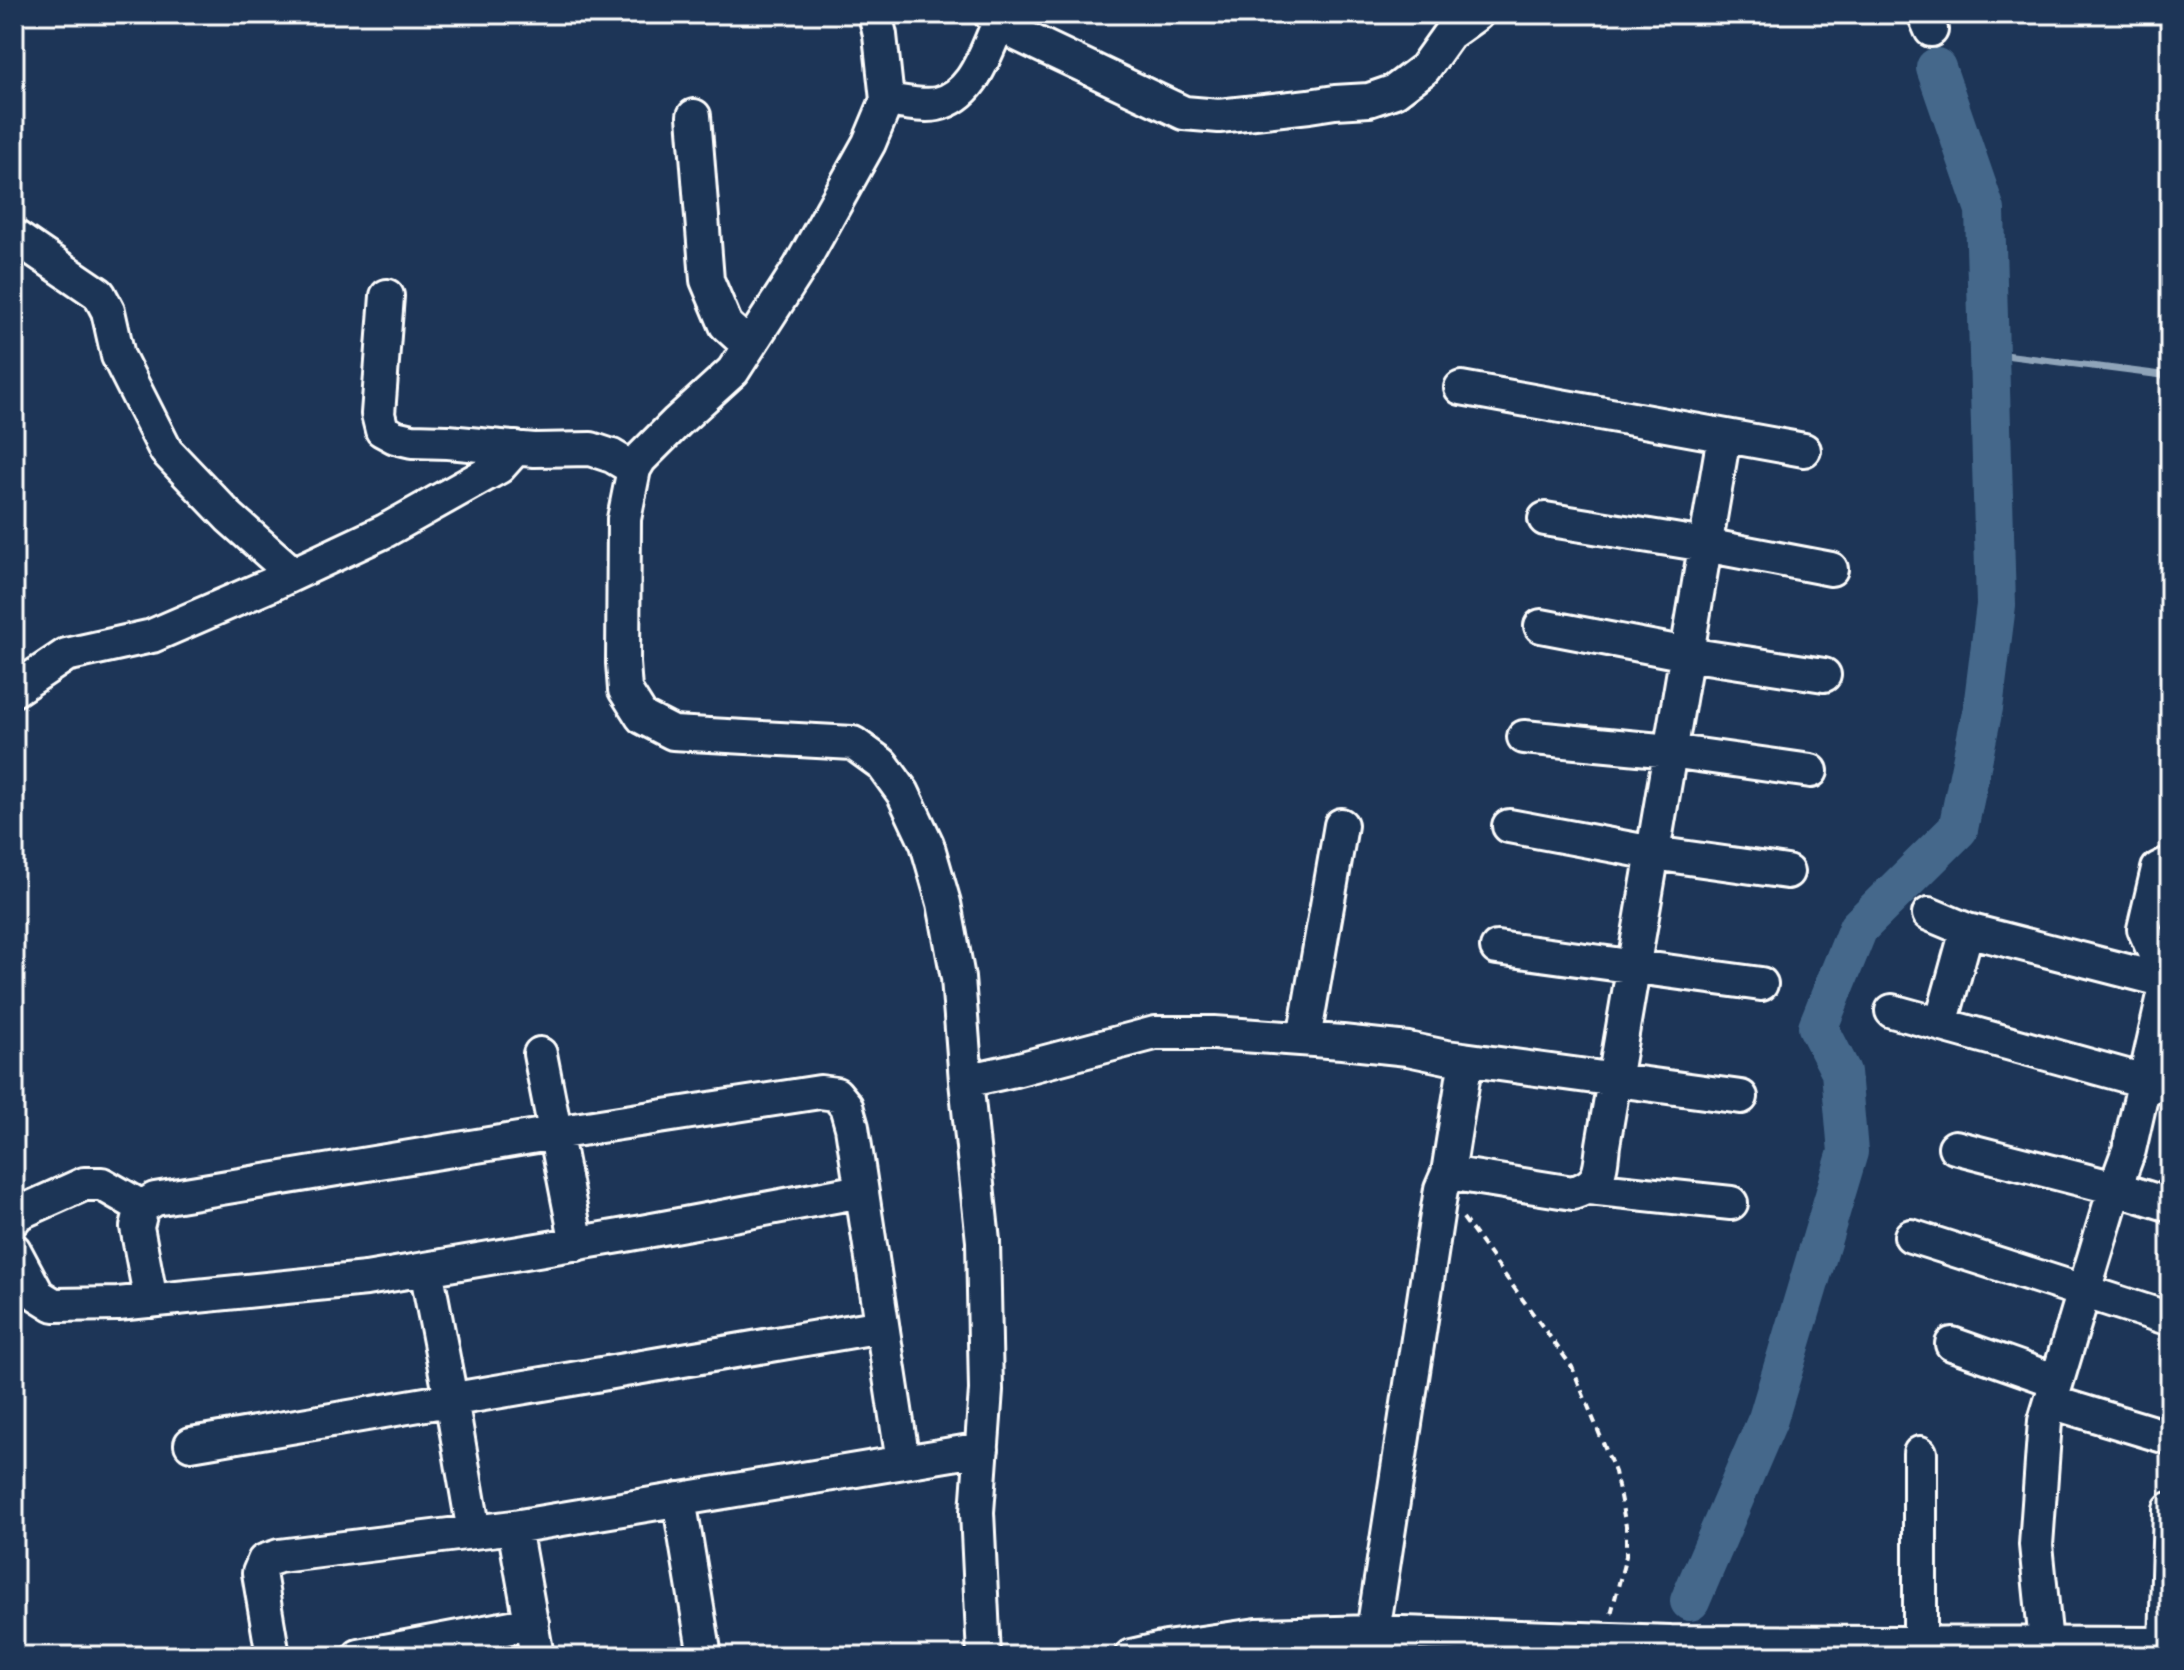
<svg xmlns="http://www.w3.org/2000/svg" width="2184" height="1670" font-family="'Architects Daughter',sans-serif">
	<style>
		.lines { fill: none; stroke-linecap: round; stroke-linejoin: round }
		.stream { stroke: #8fa4b9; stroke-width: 7 }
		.river { stroke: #44688b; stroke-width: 40 }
		.minor-casing { stroke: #fff; stroke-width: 38 }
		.path { stroke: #fff; stroke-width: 4; stroke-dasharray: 8 6; stroke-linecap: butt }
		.minor { stroke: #1d3557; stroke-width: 32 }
	</style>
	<rect width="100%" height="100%" fill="#1d3557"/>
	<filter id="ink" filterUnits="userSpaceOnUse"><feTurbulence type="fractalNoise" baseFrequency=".0125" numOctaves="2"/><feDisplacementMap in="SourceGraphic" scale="16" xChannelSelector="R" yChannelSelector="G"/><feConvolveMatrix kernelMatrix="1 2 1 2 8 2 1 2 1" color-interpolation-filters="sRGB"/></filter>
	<g filter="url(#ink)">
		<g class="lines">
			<path class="stream" d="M1989,353l181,23"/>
			<path class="river" d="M1690,1601l78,-182 80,-267 -7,-80 -23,-45 40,-99 100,-99 25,-121 13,-103 -11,-395 -49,-142"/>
			<defs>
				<path id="minor" d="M875,14l5,21 7,65 -18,43 -69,124 -67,104 -56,51 -37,37 -6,10 -10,50 -1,144 2,27 17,27 31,16 180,10 29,21 21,29 24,51 17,59 14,75 8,103 17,160 3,149 -9,122 7,144
					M990,14l29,21 165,78 35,3 90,-10 26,-4 34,-2 26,-9 29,-22 25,-35 28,-20
					M1924,14l7,16
					M887,100c15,2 36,7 50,4 38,-9 48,-52 63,-83
					M694,116l13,164 19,45 23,21
					M14,236l85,58 9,17 10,45 48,95 63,66 63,56
					M387,296l-9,118 4,16 13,7 17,4 36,1 86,8 57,-1 21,7 22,13
					M1461,388l343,62
					M1545,519l160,26 126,24
					M1541,626l146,28 137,21
					M14,690l52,-35 86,-19 118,-51 115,-54 114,-64 17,-19
					M1524,737l146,14 141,20
					M1509,826l144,27 134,19
					M1929,914l38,16 -26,94
					M1967,930l203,52
					M1497,948l264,36
					M1892,1011l278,77
					M1304,1039l37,-214
					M540,1054l37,190
					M1463,1059l278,38
					M966,1081l49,-11 140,-37h59l128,9 66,7 38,8 17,2 1,13 -16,101
					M1955,1147l160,41 55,17
					M1589,1188l142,15
					M14,1219l3,-5 67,-30h18l40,23
					M1911,1236l259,83
					M14,1250l24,45 16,10 64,-1 248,-25 254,-43 241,-45
					M426,1269l25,130 23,133
					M151,1301l-14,-74 5,-20 13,-8 400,-66 265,-41 16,2 10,12 6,21 51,335
					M1952,1344l105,37
					M2051,1402l119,36
					M191,1444l691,-118
					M1920,1453v190
					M679,1499l26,157
					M514,1527l23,129
					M1373,1632l68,-443 7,-16 125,20c28,-9 27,-21 30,-48l121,-709
					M2046,1643l-10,-98 9,-124 70,-233 14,-38 38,-168 -23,-53 14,-60 12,-6
					M2166,1644l4,-135
					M273,1656l-14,-83 5,-12 15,-5 235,-29 468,-78
					M359,1656l173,-33
					M1131,1656l35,-8 91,-13 116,-3 298,10 499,2"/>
			</defs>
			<use href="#minor" class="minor-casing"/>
			<path class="path" d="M1463,1218l109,149 43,105 11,54v30l-15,58"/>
			<use href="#minor" class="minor"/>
		</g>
	</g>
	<rect width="2184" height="1670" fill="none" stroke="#1d3557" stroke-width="48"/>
	<rect x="24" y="24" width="2136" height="1622" fill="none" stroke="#fff" stroke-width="3" filter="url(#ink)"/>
</svg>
